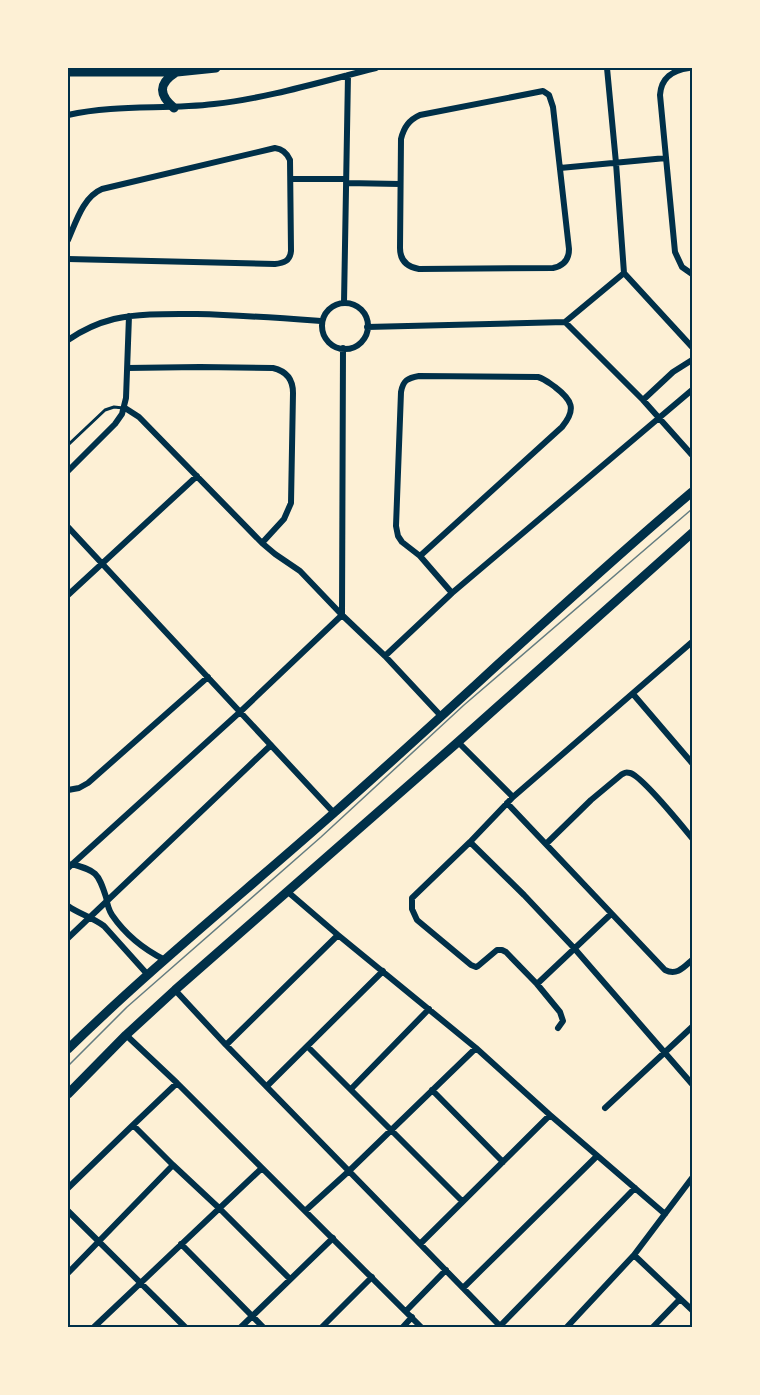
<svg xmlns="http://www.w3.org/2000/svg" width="760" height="1395" font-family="'Noto Sans',sans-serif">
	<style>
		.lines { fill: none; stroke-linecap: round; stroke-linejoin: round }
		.service { stroke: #003049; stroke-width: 3 }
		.minor { stroke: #003049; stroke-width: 6 }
		.primary { stroke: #003049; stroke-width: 9 }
		.tram { stroke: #657d81; stroke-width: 1.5 }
		.neatline { fill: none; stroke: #003049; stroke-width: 2 }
	</style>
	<rect width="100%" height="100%" fill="#fdf0d5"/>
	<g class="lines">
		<path class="service" d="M68,445l37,-35 9,-3 9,1"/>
		<path class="minor" d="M607,68l9,95 8,110 68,74
			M689,68c-16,2 -28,10 -29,27l15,157 7,15 10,7
			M543,91l6,4 4,12 16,142c0,11 -6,17 -16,19l-134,1c-12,-2 -19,-8 -19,-21l1,-109c3,-12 8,-19 19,-24z
			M68,115c48,-11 97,-5 146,-11 55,-6 109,-23 162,-36
			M560,168l106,-10
			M291,179h55
			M346,183l54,1
			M68,240c8,-18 15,-43 34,-51l173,-41c8,1 12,5 15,12l1,91c-1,10 -7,12 -16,13l-207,-5
			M344,303l4,-228
			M322 326a23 23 0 1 1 46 0a23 23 0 1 1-46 0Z
			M565,322l59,-49
			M367,327l198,-5 78,78 49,55
			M68,340c13,-9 30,-17 46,-21 25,-6 57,-5 83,-5 42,1 83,4 125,7
			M127,368l73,-1 73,1c13,3 20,11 20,25l-2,110 -7,16 -22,24
			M643,400l30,-28 19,-12
			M125,408l14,9 123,126 13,11 25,17 42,44 43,41 56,60
			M68,471l47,-47 7,-10 4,-16 3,-82
			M68,527l266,286
			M420,556l142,-129c15,-18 10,-27 -7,-40 -6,-4 -10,-8 -17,-10l-119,-1c-11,2 -16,4 -18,16l-5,134 2,10 4,6 18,14 32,37
			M68,595l129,-119
			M385,656l67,-63 240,-203
			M633,694l59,69
			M458,742l55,55
			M68,790l11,-2 9,-5 120,-106
			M507,803l158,167c12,6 19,-3 27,-10
			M470,842l54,53 50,53 118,136
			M547,843l44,-43 30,-25c3,-2 4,-3 9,-2 12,3 52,53 62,65
			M72,864c24,7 26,8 34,33 1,6 2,12 6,18 13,19 33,35 53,45
			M68,868l172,-156 102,-97 1,-267
			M288,892l50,43 138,113 74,67 115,99
			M68,906c11,8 24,11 36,20l44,49
			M68,938l203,-193
			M537,984l74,-70
			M175,990l51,55 276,283
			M558,1028l5,-7 -3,-9 -23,-28 -31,-32 -4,-2h-5l-19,16 -2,1 -5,-2 -54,-45 -5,-11v-11l58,-56 43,-45 179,-155
			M126,1035l51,48 245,245
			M226,1045l112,-110
			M308,1047l154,154
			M177,1083l-44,42 40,40 46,43 71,71
			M267,1086l116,-115
			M351,1089l78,-80
			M432,1090l71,72
			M605,1108l87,-81
			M68,1188l65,-63
			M68,1211l118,117
			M305,1211l44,-40 127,-123
			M181,1244l83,84
			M420,1244l130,-129
			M634,1255l58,55
			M68,1273l105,-108
			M463,1288l134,-132
			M406,1311l40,-41
			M500,1326l135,-138
			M93,1328l169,-160
			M240,1328l93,-90
			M321,1328l51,-51
			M402,1328l10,-11
			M566,1328l68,-73 58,-77
			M652,1328l28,-29"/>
		<path class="primary" d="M68,72h109l39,-4
			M174,108c-15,-13 -16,-24 1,-35
			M68,1049c85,-83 178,-158 267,-237 120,-106 235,-217 357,-320
			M68,1094l58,-59 49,-45 283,-248 234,-209"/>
		<path class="tram" d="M68,1066l59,-59 194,-170 143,-132 228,-196"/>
	</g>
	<rect width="760" height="1395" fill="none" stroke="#fdf0d5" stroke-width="138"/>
	<rect x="69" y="69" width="622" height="1257" class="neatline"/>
</svg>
